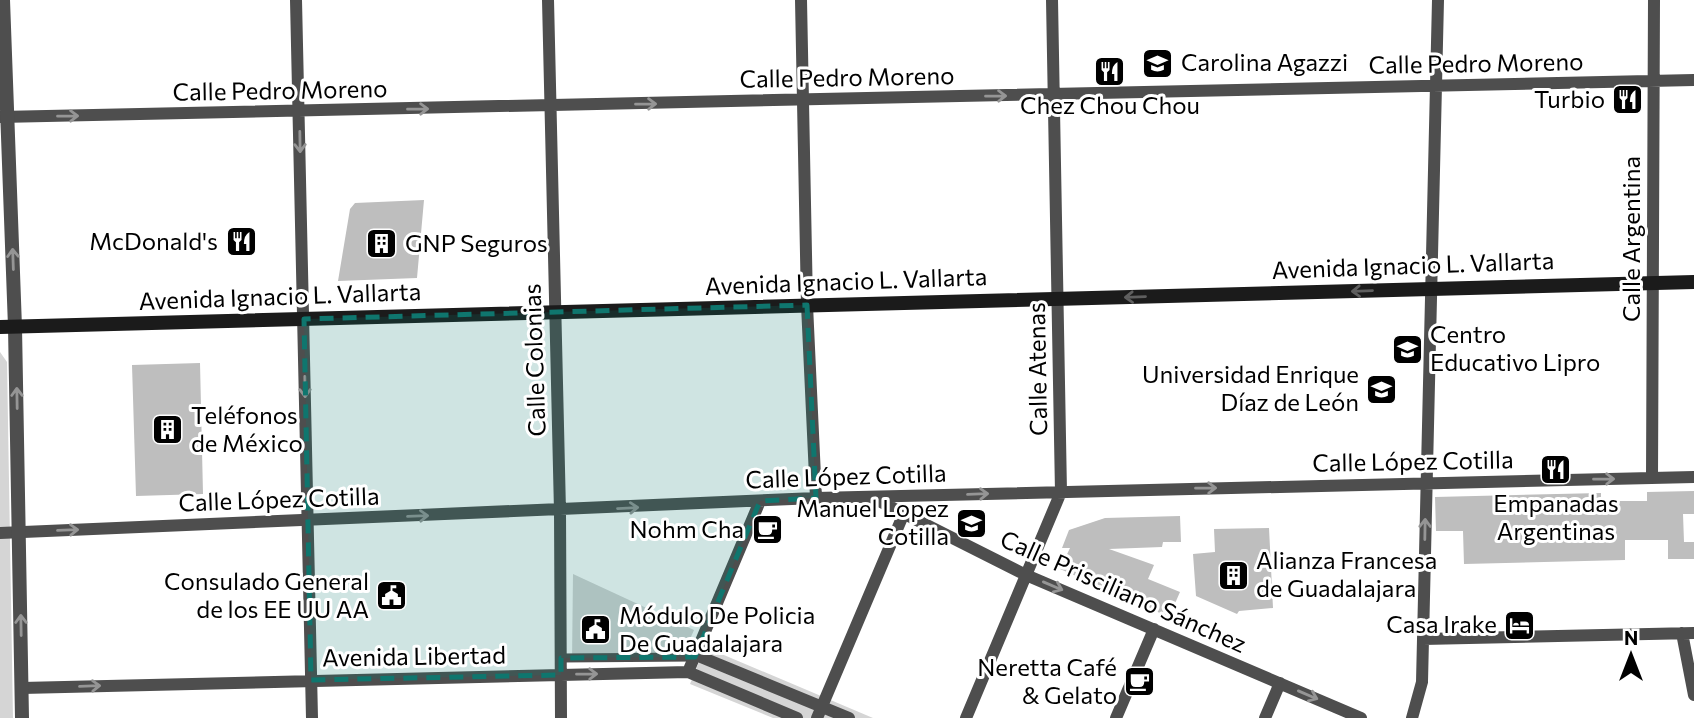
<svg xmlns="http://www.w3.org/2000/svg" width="1694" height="718" font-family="Commissioner,sans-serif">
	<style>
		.green { fill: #d5d5d5 }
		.building { fill: #bebebe }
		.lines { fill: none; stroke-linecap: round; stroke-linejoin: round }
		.pedestrian { stroke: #4e4e4e; stroke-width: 9 }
		.minor { stroke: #4e4e4e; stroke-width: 12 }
		.tertiary { stroke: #4e4e4e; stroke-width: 14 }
		.secondary { stroke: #1b1b1b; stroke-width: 14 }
		.oneway { stroke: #959595 }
		.oneway2 { stroke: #5f5f5f }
		.marked { fill: #0f766e; fill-opacity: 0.2; stroke: #0f766e; stroke-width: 5; stroke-dasharray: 14 9; stroke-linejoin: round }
		.labels { text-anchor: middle; stroke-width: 6; stroke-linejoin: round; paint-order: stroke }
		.poi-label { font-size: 24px; fill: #000; stroke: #fff; text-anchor: end }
		.street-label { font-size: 24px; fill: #000; stroke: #fff }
	</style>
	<rect width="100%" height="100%" fill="#fff"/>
	<path class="green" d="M0,352l7,10 6,356h-13z
		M573,574l121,56 -10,23 -11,8 -101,1z
		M705,647l168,71h-100l-83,-34z"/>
	<path class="building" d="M424,200l-7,78 -79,3 12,-72 5,-6z
		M200,363l3,131 -67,2 -4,-131z
		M1694,491v23h-11l1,28h10v17h-26v-19h-43v20l-161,4 -1,-33h-27l-1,-34 166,-4v8h46v-9z
		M1180,516l1,26h-18l-1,5 -53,2 45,16 -6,14 32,13 -11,25 -109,-48 10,-21h-8l7,-18 36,-12z
		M1269,528l4,80 -34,3 -2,3 -41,-18 -3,-42 22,-2 -1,-23z
		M592,617l16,6 -8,20 -16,-6z"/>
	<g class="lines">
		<path class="pedestrian" d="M561,658l134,-1"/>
		<path class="minor" d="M296,0l16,718
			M548,0l12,511 1,207
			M801,0l6,305 9,193
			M0,117l1694,-37
			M1652,478l2,-478
			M873,498l153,77 335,143
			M0,533l816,-35 878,-21
			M1682,633l12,62
			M1423,639l271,-6
			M696,655l153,63
			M688,672l72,-171
			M22,688l666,-16 109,46
			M817,718l87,-205
			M966,718l95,-226 -9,-492
			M1116,718l38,-89
			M1265,718l15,-35
			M1412,718l10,-36 16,-682"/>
		<path class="tertiary" d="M3,0l12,327 7,391"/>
		<path class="secondary" d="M0,327l1694,-45"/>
	</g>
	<defs><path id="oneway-shaft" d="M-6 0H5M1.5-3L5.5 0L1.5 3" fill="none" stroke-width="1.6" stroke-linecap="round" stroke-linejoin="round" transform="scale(1.75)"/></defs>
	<g class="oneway">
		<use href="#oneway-shaft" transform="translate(996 96) rotate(-1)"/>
		<use href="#oneway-shaft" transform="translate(646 104) rotate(-1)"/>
		<use href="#oneway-shaft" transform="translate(418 109) rotate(-1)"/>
		<use href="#oneway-shaft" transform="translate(68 116) rotate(-1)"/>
		<use href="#oneway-shaft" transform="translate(300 142) rotate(89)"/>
		<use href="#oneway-shaft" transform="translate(13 259) rotate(-92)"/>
		<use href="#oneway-shaft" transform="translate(305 387) rotate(89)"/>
		<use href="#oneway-shaft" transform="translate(17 398) rotate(-91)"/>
		<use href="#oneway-shaft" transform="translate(1604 479) rotate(-1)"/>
		<use href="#oneway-shaft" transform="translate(1206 488) rotate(-1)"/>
		<use href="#oneway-shaft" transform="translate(978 494) rotate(-2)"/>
		<use href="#oneway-shaft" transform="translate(628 508) rotate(-3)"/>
		<use href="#oneway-shaft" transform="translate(418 516) rotate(-2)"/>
		<use href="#oneway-shaft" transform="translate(1425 529) rotate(-89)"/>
		<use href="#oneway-shaft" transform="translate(68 530) rotate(-2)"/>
		<use href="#oneway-shaft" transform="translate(1053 586) rotate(23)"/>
		<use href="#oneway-shaft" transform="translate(21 625) rotate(-91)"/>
		<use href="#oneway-shaft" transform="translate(587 674) rotate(-1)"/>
		<use href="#oneway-shaft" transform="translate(90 686) rotate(-2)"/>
		<use href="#oneway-shaft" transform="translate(1308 695) rotate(23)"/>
	</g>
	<g class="oneway2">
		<use href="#oneway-shaft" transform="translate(1362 291) rotate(178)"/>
		<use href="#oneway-shaft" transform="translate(1135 297) rotate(178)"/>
	</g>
	<path class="marked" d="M807,305l9,193 -56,3 -65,156 -134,1v17l-250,5 -7,-361z"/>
	<defs>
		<symbol id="school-square" viewBox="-11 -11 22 22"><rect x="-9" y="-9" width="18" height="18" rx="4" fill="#000" stroke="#fff"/><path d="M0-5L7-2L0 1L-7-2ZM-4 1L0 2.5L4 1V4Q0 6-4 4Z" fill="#fff"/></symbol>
		<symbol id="restaurant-square" viewBox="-11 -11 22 22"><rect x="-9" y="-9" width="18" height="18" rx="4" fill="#000" stroke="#fff"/><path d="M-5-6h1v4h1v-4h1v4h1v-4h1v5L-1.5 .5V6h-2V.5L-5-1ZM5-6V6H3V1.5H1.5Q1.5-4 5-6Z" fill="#fff"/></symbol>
		<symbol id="building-square" viewBox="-11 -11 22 22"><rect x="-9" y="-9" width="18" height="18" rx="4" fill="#000" stroke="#fff"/><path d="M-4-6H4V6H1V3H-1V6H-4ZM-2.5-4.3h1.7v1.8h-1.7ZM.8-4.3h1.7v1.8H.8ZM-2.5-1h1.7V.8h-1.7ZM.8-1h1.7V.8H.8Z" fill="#fff"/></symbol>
		<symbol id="university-square" viewBox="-11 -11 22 22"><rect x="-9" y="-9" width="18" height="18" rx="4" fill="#000" stroke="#fff"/><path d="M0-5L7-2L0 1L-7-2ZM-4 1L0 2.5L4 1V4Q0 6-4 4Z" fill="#fff"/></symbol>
		<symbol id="cafe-square" viewBox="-11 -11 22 22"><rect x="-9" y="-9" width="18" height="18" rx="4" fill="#000" stroke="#fff"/><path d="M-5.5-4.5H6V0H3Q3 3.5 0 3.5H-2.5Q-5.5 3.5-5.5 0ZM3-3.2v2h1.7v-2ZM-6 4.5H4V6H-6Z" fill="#fff"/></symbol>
		<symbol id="civic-square" viewBox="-11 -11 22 22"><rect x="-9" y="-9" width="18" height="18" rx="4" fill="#000" stroke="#fff"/><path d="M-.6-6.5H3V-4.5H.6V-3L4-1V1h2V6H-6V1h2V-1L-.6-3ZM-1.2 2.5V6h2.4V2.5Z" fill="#fff"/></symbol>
		<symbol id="hotel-square" viewBox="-11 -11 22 22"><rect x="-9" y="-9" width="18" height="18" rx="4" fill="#000" stroke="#fff"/><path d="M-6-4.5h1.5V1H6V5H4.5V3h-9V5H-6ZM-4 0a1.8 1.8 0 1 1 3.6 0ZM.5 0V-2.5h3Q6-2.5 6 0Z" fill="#fff"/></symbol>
	</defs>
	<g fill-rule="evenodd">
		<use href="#school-square" x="1140" y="46" width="35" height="35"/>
		<use href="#restaurant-square" x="1092" y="54" width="35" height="35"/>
		<use href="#restaurant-square" x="1610" y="82" width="35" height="35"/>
		<use href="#restaurant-square" x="224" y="224" width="35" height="35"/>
		<use href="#building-square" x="364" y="226" width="35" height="35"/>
		<use href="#university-square" x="1390" y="332" width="35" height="35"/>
		<use href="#school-square" x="1364" y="372" width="35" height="35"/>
		<use href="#building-square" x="150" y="412" width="35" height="35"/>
		<use href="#restaurant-square" x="1538" y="452" width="35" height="35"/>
		<use href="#school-square" x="954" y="506" width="35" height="35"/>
		<use href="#cafe-square" x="750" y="512" width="35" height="35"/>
		<use href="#building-square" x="1216" y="558" width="35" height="35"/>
		<use href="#civic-square" x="374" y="578" width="35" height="35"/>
		<use href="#hotel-square" x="1502" y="608" width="35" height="35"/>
		<use href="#civic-square" x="578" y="612" width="35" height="35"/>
		<use href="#cafe-square" x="1122" y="664" width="35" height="35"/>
	</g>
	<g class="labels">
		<g class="poi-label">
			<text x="1181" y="71" text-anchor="start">Carolina Agazzi</text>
			<text x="1605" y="108">Turbio</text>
			<text x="1110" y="114" text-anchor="middle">Chez Chou Chou</text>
			<text x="218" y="250">McDonald's</text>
			<text x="405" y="252" text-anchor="start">GNP Seguros</text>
			<text x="1430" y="343" text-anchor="start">Centro<tspan x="1430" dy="28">Educativo Lipro</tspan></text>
			<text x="1359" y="383">Universidad Enrique<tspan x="1359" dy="28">Díaz de León</tspan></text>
			<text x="191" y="424" text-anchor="start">Teléfonos<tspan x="191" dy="28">de México</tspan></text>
			<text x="1556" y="512" text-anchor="middle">Empanadas<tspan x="1556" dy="28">Argentinas</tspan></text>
			<text x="949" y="517">Manuel Lopez<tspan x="949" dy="28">Cotilla</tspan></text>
			<text x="744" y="538">Nohm Cha</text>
			<text x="1256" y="569" text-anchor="start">Alianza Francesa<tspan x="1256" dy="28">de Guadalajara</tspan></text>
			<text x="369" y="590">Consulado General<tspan x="369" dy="28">de los EE UU AA</tspan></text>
			<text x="619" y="624" text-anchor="start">Módulo De Policia<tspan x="619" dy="28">De Guadalajara</tspan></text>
			<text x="1497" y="633">Casa Irake</text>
			<text x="1117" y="676">Neretta Café<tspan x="1117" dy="28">&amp; Gelato</tspan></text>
		</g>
		<g class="street-label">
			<text transform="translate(1476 64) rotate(-1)" y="8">Calle Pedro Moreno</text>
			<text transform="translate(847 78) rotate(-1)" y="8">Calle Pedro Moreno</text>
			<text transform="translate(280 91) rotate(-1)" y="8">Calle Pedro Moreno</text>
			<text transform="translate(1632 239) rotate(-90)" y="8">Calle Argentina</text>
			<text transform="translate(1413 266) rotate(-2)" y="8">Avenida Ignacio L. Vallarta</text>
			<text transform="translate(846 282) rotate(-2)" y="8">Avenida Ignacio L. Vallarta</text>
			<text transform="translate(280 297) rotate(-2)" y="8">Avenida Ignacio L. Vallarta</text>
			<text transform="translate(535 360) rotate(-92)" y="8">Calle Colonias</text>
			<text transform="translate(1038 369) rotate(-91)" y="8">Calle Atenas</text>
			<text transform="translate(1413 462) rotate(-1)" y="8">Calle López Cotilla</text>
			<text transform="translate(846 477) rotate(-2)" y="8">Calle López Cotilla</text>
			<text transform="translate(279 500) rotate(-2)" y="8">Calle López Cotilla</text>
			<text transform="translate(1123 592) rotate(24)" y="8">Calle Prisciliano Sánchez</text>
			<text transform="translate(414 657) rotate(-1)" y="8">Avenida Libertad</text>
		</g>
	</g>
	<g transform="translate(1631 655)" stroke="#ffffff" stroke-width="5" paint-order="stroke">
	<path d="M0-5L12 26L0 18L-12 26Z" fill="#000000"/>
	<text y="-10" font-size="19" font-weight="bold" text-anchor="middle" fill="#000000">N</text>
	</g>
</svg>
